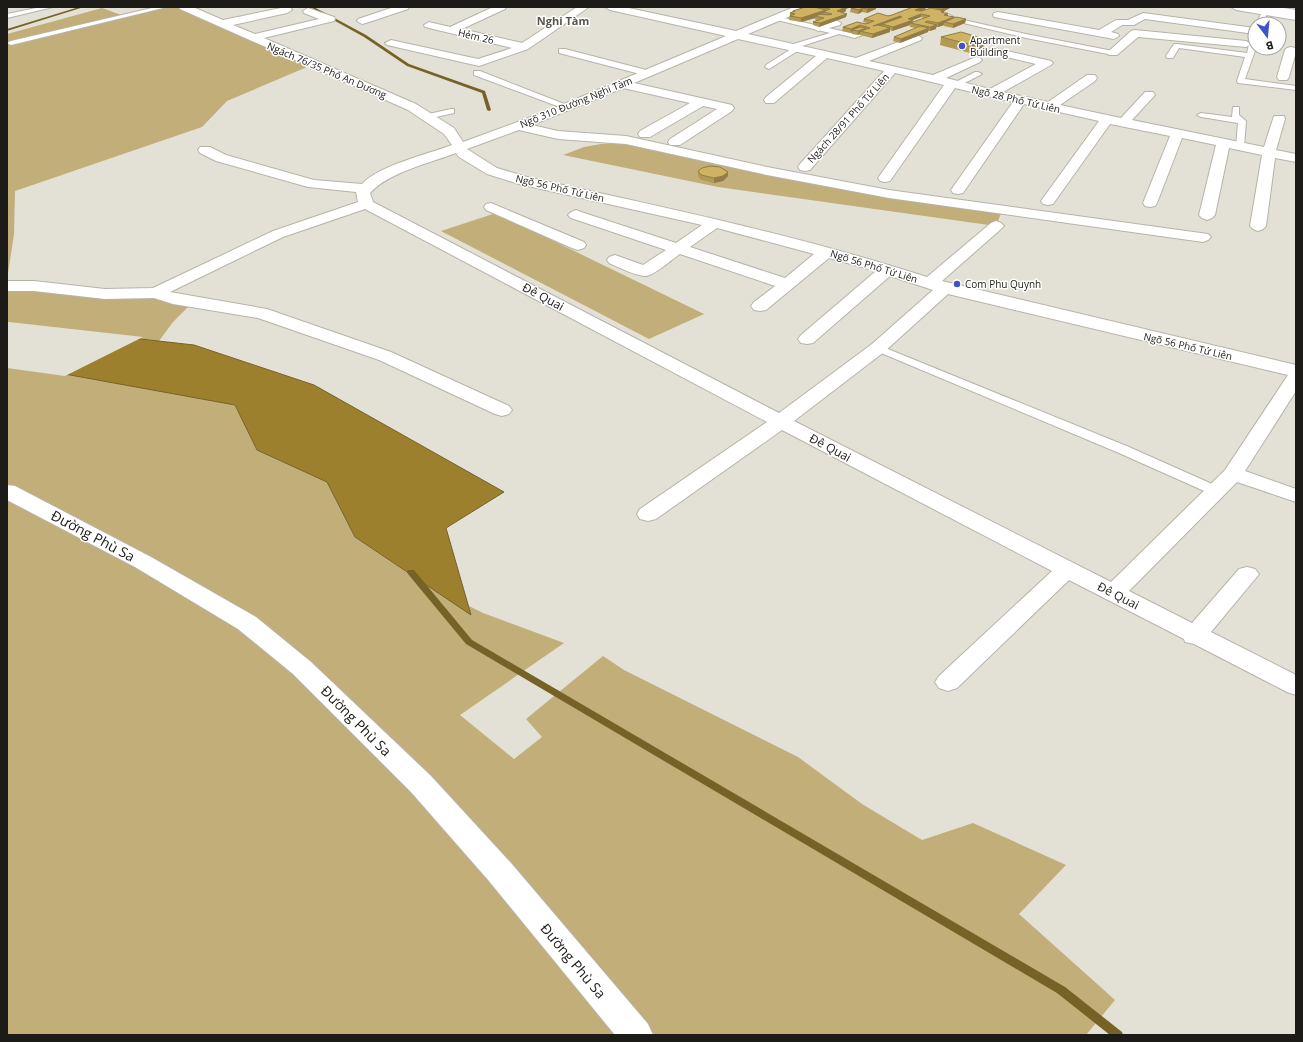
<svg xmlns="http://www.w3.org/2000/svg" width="1303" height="1042" font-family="'Open Sans',sans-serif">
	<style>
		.green { fill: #c2ae79 }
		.water { fill: #9c802e; stroke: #766227 }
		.pier { fill: #e3e0d5 }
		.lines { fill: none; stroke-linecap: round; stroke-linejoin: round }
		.stream { fill: #766227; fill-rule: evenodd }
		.lane-casing { stroke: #b7b3a9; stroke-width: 2 }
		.street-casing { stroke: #b7b3a9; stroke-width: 2 }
		.secondary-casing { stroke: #b7b3a9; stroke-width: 2 }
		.primary-casing { stroke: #b7b3a9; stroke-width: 2 }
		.lane { fill: #fff; fill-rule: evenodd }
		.street { fill: #fff; fill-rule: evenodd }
		.secondary { fill: #fff; fill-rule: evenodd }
		.primary { fill: #fff; fill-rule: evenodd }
		.wall { fill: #b29954; fill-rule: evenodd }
		.shaded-wall { fill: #917d45 }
		.building { fill: #cfb262; stroke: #917d45 }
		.poi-dot { fill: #3e54c7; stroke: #fff; stroke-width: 1.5 }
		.labels { text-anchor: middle; stroke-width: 3; stroke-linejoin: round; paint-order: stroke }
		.far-street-label { font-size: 10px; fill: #1c1b17; stroke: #fff }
		.far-poi-label { font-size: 10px; fill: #1c1b17; stroke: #fff; text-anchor: start }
		.far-neighbourhood-label { font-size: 11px; font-weight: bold; fill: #58554c; stroke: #fff }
		.street-label { font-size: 12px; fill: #1c1b17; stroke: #fff }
		.near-street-label { font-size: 14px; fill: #1c1b17; stroke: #fff }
	</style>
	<rect width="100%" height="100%" fill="#e3e0d5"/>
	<path class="green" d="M164,7h20l130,57 -87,37 -25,26 -187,64 -1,43 -7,46v-246l95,-26 22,8z
		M637,142l26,7 339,62 -6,15 -278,-39 -155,-32 21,-8 17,-3z
		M496,213l208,101 -55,25 -208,-108z
		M7,286l149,7 36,10 -19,19 -14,19 -152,-17z
		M7,366l41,5 187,34 22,45 70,32 28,55 66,45 62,31 81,30 -104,72 54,44 28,-22 -16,-18 77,-63 21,14 174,87 64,47 60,36 51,-17 93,42 -47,49 96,86 -29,35h-1079z"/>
	<path class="water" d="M7,324l187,21 120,40 190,107 -58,36 25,87 -116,-78 -28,-55 -70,-32 -22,-45 -187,-34z"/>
	<path class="pier" d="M7,322h2l134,15 -78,39 -58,-8z"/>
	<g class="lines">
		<path class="stream" d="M79,7h5l-77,24v-2z
			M310,7h4l52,28 43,29 76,27 6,19 -2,1 -2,-1 -5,-17 -75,-27 -43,-29z
			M408,570h6l58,70 593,347 57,45 1,3h-13l-53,-42 -591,-349 -58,-70 -1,-2z"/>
		<defs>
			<path id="lane" d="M41,7h12l-46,11v-4z
				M156,7h11l-156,38 -4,-2 4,-2z
				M912,7c15,0 30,2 43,11l71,16 87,17 4,2 -4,2 -87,-17 -75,-18 -8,-5z
				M1265,10l3,2 -6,12h-6l6,-12z
				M775,16l80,18 23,-8 3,2 -26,10 -16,-4 -40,13v3l-30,19 -4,-2 1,-2 25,-16 -1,-4 40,-12 -57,-14v-2z
				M1255,30l1,18 -11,31 51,7v4l-58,-7 -1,-2 8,-24 -66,-9 -6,10h-6l-1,-2 8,-12h3l70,9 5,-21z
				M559,49h6l85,22 1,2 -4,2h-3l-85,-22z
				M474,71h6l92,36 -1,2h-6l-91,-34z
				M975,72h3l4,2 -23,12h-6l-1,-2z
				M1233,107h6v8l7,6 -2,26 -4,3 -4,-3 2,-24 -37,-6 -4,-2 4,-2 31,4z
				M451,109h3v4l-27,6 -4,-2 1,-2z
				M878,345l251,102 92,41 2,3 -2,3h-10l-92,-41 -245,-103 -2,-2 2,-2z"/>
			<path id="street" d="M179,7h14l30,13 63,-13 5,1 1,2 -5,3 -54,12 22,9 64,-15 -15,-6 -1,-2 5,-3 26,9 1,2 -1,2 -70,17 152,66 38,24 9,14 87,-32 176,-74 -116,-26 -5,-3h19l112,24 58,-24h14l-1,2 -59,25 108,24 61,-23 5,3 -1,2 -52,21 64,14 43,-18 4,1 2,2 -2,2 -34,16 44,11 46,-25 -46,-11 -2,-2 2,-2 4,-1 57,13 2,2 -2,2 -48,27 45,10 39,-27h8l2,3 -2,3 -35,24 61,13 24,-26h8l2,3 -23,25 132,27 9,-28 1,-3h10l1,3 -9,31 20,4v8l-21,-4 -9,68 -3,3 -5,2 -5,-2 -3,-3 12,-71 -33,-7 -14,67 -3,3 -5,2 -5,-2 -3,-3 17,-70 -34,-7 -25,65 -2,3 -5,1 -5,-1 -2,-3 27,-67 -60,-12 -57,80 -5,1 -5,-1 -2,-3 58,-80 -75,-17 -61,89 -5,1 -5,-1 -2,-3 62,-88 -58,-14 -65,93 -5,1 -5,-1 -2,-3 66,-93 -49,-12 -85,97 -5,1 -5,-1 -2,-3 2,-3 84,-93 -57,-13 -53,45h-8l-2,-3 2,-3 50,-41 -78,-17 -104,44 98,22 2,3 -2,3 -52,34h-10l-2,-3 2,-3 47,-30 -14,-3 -53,31h-10l-2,-3 2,-3 50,-28 -67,-15 -91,37 26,6 68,5 141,31 122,23 319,44 3,3 -3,3 -5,2 -314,-44 -122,-23 -141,-31 -68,-5 -39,-9 -52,19 30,19 30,9c135,30 270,58 400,100l64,-54 5,-2 5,2 3,3 -3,3 -59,52 354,84v26l-51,80 51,18v13l-59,-20 -108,109 63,32 47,-54 8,-2 8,2 4,5 -4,5 -44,53 85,43v20l-9,-3 -93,-48 -9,-2 -1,-3 -115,-59 -112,108 -9,3 -9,-3 -4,-6 4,-6 113,-105 -270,-141 -126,89 -8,2 -8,-2 -3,-5 3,-5 127,-87 -402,-213 -82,28 -113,55 97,17 124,43 118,54 3,4 -3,4 -7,2 -7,-2 -116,-54 -121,-42 -85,-14 -19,-6 -49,1 -71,-8h-27v-10h27l71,8 48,-1 120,-57 85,-29 -2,-10 -48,-5 -92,-26 -16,-8 -2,-3 2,-3h10l16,8 88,25 48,4c16,-18 66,-30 90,-39l-8,-11 -36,-24 -228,-101zM456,153l3,4 28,17 32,10 183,41 -26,18 -95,-31 -5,-2 -5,2 -3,3 3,3 95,32 -23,15 -28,-10 -6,2 -2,3 2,3c9,4 27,13 36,13 9,0 27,-17 35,-22l95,32 -21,16 -3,4 3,4 6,1 6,-1 63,-52 47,13 -75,64 -3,4 3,4 6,1 6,-1 77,-67 43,14 -61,54 -93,69 -406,-211 -3,-9c19,-21 60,-30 86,-40zM717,228l97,26 -29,24 -95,-31zM948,294l340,81 -63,95 -114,112 -317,-161 90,-69z
				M394,7h15l-1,2 -42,14 -4,1 -5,-3 1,-2z
				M493,7h13l-1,2 -43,20 60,14 55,-36h12l-61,42 -49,17 -92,-21 -2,-2 6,-3 87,19 34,-11 -87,-21 -1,-2 5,-3 21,5z
				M998,12l101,18 17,-10h12l15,-7 112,15v6l-110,-15 -11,6h-12l-11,7 7,2 1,2 -5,3 -120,-22 -1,-2 1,-2z
				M836,20l5,3 -1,2 -22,6 -5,-3 1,-2z
				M1135,30l111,11 6,3 -6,3 -108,-10 -21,18h-8l-2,-2 2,-2 22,-20z
				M1291,47l4,1 1,4 -7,25 -2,3h-8l-2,-3 8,-27 2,-2z
				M491,203l93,39 2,3 -2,3 -6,2 -6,-2 -86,-38 -2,-3 2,-3z
				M7,485l8,1 136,71 105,60 55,45 120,114 80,87 137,161 5,11h-38l-126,-154 -78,-89 -118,-118 -55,-45 -103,-62 -128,-67z"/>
			<path id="secondary" d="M1231,7h24l41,7v6l-60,-10z"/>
			<path id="primary" d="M1253,7h25l18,3v6l-38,-6z"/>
		</defs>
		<use href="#lane" class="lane-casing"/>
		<use href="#street" class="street-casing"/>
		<use href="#secondary" class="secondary-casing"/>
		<use href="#primary" class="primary-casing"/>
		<use href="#lane" class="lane"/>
		<use href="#street" class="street"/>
		<use href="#secondary" class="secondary"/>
		<use href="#primary" class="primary"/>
	</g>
	<path class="wall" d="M805,7h45l-4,2v2l-3,2 3,4 -27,10 -6,-2v-3l4,-2 -3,-1 1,-1 -14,4 -12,-2 1,-7 3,-2z
		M852,7h24v2l-9,4 -5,-1 -4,2 -8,-2 1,-4z
		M913,7h13l-1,3 -4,1 13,-3 -4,-1h22l-8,4v2l4,1v2l6,2 12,1 -1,4 -12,5 -9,-2v-1l-6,2h-2v2l-6,2h-2v1l-28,11 -7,-2 1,-4 22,-9 -6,-1v-2l-18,6 -2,-1v2l-18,6 -12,-3v-1l-2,1 -6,-1v-2l-1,1 -9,-2 1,-4 24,-4 -4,-1 1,-3 28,-4zM921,17l3,1 -11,4v-2z
		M941,37l43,10 -14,6 -30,-8z
		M698,171l30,5 -5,5 -9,2 -13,-3 -3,-4z"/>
	<path class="shaded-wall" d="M843,7h7l-4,2v2l-9,4v-4z
		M871,7h5v2l-9,4v-4z
		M923,7h3l-1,3 -11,4 1,-4z
		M945,7h7l-8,4 -1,4 -3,1 1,-7z
		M863,8l-1,4 -4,2 1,-4z
		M826,10v2h-3v3l-8,1v2l-14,4v-4z
		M847,14l-1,3 -27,10 1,-4z
		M921,14v3l-8,3 -1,3h-2v2l-18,6 1,-4 15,-8z
		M900,16l-1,4 -17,4 -1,3 -8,-1z
		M954,17l-1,4 -9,1v3l-6,2v-4z
		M966,19l-1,4 -12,5v-4z
		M860,25v4l-8,1v2l-1,1v-4z
		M937,25l-1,4 -6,2v-4z
		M866,28v4l-6,-1v3l-2,1v-4z
		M890,28v4l-18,6 1,-4z
		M929,28l-1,4 -28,11 1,-4z
		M985,39l-1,8 -14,6 2,-8z
		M728,172v4l-5,5 -9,2v-5z"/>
	<path class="building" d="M805,7h9l12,3 -25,8 -11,-2 5,-2 -5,-1 5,-2h-2z
		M818,7h28l-9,4 10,3 -27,9 -7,-1 11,-4 -9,-2 6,-2 7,1 4,-1 -9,-2 7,-3z
		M854,7h17l-4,2 -4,-1 -4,2 -8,-2z
		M913,7h10l-8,3 6,1 10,-3 13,3 -3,1 7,2 -4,1 10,2 -16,6 -10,-2 -3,1 12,3 -7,2 -20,-4 20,-7 -9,-2 -13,5 5,1 -20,7 -11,-3 20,-7 -2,-1 -27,10 5,-1 12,3 -17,6 -13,-3 10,-3 -10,-3 -9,4 -8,-2 14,-5 9,2 8,-3 -10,-2 14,-6 10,3 4,-1z
		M934,7h11l-4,2z
		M956,17l10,2 -13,5 -9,-2z
		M920,26l9,2 -28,11 -7,-2z
		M860,27l6,1 -8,3 -6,-1z
		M961,32l24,7 -13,6 -31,-8z
		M710,166l10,1 8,5 -5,4 -9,2 -13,-3 -3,-4 4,-3z"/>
	<g class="poi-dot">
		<circle cx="962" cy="46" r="4"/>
		<circle cx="957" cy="284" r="4"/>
	</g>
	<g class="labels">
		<g class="far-street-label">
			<text transform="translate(476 36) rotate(13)" y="4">Hẻm 26</text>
			<text transform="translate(327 70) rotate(23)" y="4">Ngách 76/35 Phố An Dương</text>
			<text transform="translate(1016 99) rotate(13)" y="4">Ngõ 28 Phố Tứ Liên</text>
			<text transform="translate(576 102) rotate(-22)" y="4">Ngõ 310 Đường Nghi Tàm</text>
			<text transform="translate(848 118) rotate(-48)" y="4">Ngách 28/91 Phố Tứ Liên</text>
			<text transform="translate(560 188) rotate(13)" y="4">Ngõ 56 Phố Tứ Liên</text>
			<text transform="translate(874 266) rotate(17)" y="4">Ngõ 56 Phố Tứ Liên</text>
			<text transform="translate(1188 346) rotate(13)" y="4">Ngõ 56 Phố Tứ Liên</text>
		</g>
		<g class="far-poi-label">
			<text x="970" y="44">Apartment<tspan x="970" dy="12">Building</tspan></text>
			<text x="965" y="288">Com Phu Quynh</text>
		</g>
		<g class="far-neighbourhood-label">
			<text x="563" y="25">Nghi Tàm</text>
		</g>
		<g class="street-label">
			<text transform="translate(543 297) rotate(28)" y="4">Đê Quai</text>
			<text transform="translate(830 448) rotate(28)" y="4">Đê Quai</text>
			<text transform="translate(1118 596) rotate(27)" y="4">Đê Quai</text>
		</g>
		<g class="near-street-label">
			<text transform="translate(93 536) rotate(28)" y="5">Đường Phù Sa</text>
			<text transform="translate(356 721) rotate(45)" y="5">Đường Phù Sa</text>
			<text transform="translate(573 961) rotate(50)" y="5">Đường Phù Sa</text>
		</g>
	</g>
	<rect width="1303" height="1042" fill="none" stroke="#1c1b17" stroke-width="16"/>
	<g transform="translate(1267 36) rotate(164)"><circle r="19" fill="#ffffff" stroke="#a4a4a2"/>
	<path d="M0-3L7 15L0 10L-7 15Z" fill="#3e54c7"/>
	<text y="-6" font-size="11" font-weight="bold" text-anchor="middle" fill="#1c1b17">B</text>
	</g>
</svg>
